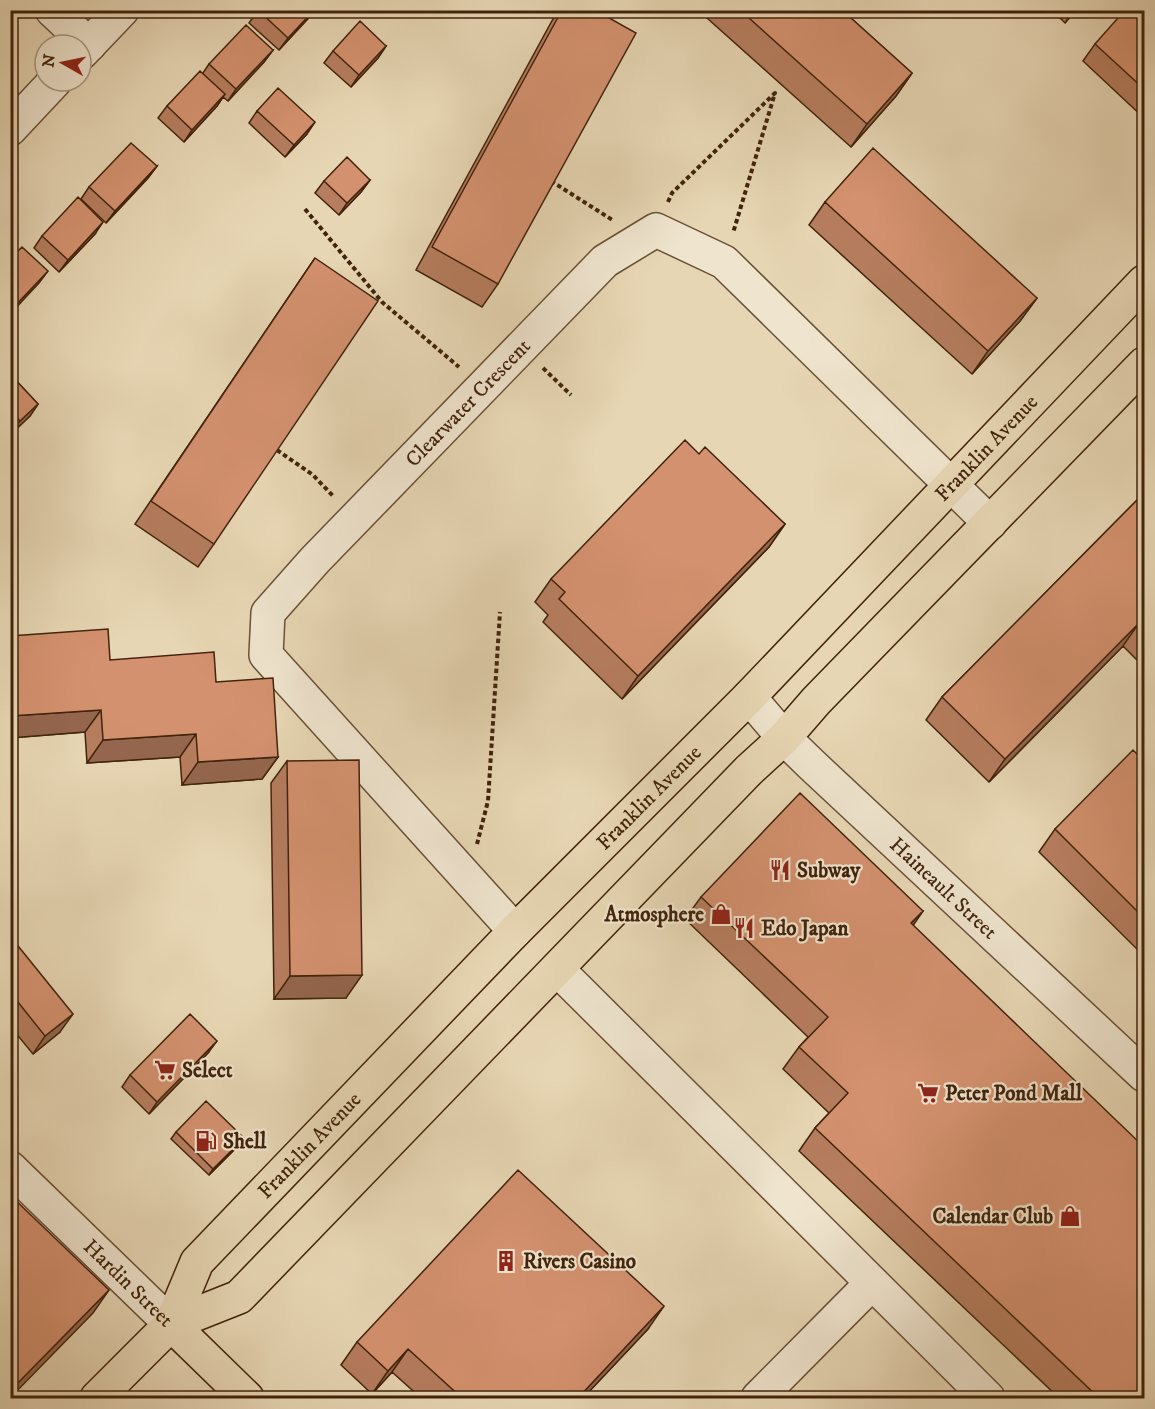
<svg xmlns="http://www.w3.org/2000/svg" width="1155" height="1409" font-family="'IM FELL DW Pica',serif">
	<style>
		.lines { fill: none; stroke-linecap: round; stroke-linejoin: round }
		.minor-casing { stroke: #6a5035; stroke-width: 36 }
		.major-casing { stroke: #41230b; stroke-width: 36 }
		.path { stroke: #41230b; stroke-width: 4; stroke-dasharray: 4.5 3; stroke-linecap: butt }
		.minor { stroke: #efe4ce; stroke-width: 33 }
		.major { stroke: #e7d6b4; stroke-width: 33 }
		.wall { fill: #b67d5f; stroke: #41230b; stroke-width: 1.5 }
		.shaded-wall { fill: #94664e; stroke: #41230b; stroke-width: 1.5 }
		.building { fill: #d4916f; stroke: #41230b; stroke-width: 1.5 }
		.labels { text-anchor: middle; stroke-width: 4.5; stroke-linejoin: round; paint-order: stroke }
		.street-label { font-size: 21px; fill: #41230b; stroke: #efe4ce }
		.poi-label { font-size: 21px; font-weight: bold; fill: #41230b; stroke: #efe4ce; text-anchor: start }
	</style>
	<rect width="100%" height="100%" fill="#e7d6b4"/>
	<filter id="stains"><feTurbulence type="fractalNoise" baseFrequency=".00333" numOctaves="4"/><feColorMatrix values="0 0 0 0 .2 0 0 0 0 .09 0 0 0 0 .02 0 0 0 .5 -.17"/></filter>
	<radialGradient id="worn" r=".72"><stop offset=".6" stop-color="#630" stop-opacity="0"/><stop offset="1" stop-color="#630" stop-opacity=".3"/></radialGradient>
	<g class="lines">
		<defs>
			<g id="minor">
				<path d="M52,10l37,35"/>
				<path d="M81,53l41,-43"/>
				<path d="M10,129l45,-48"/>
				<path id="s1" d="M749,697l35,41 28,27 332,310"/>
				<path id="s2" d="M515,931l-249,-276 2,-42 47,-53 290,-299 51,-31 68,32 266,261"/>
				<path d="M557,969l431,429"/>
				<path id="s3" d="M10,1168l161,156"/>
				<path d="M758,1398l114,-115"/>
			</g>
			<g id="major">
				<path d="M171,1324l68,-27 510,-527 35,-32 32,-37 328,-337"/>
				<path d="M171,1324l76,74"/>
				<path id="s4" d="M97,1398l74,-74 26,-62 318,-331 234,-234 395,-415"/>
			</g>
		</defs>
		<use href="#minor" class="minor-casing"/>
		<use href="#major" class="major-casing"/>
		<path class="path" d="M551,181l63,40
			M668,202l4,-9 103,-100 -42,140
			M305,209l77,93 77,65
			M543,368l28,27
			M277,450l36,25 21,22
			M477,844l11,-43 12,-189"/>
		<use href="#minor" class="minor"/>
		<use href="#major" class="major"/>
	</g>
	<path class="wall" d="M258,10h58l-37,40 -30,-27z
		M559,10h36l-97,274 -16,23 -66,-37 137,-251z
		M698,10h144l70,63 -16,23 -45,51z
		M1052,10h24l-11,13z
		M1144,10v108l-61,-57 12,-17z
		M386,46l-8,12 -27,29 -27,-24 9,-12z
		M273,50l-9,12 -36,39 -5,-4 -6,9 -33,36 -26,-24 9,-12 36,-33 6,-9z
		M257,111l50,23 -22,23 -36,-34z
		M157,166l-9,12 -42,45 -25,-24 8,-12z
		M370,180l-9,12 -22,23 -24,-22 9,-12z
		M825,202l212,96 -17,23 -48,53 -163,-149z
		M95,234l-36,38 -25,-24 8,-12z
		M315,258l-101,286 -16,23 -63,-43z
		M10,374l28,30 -8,12 -20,19z
		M699,454l86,70 -16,23 -147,152 -79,-77 5,-7 -13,-13 16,-23z
		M1144,493v167l-3,4 -18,-18 -134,136 -63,-62 16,-23z
		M10,636l100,24 106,22 62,75 -16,22 -80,6 -2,-28 -93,6 -2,-31 -75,6z
		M287,761l59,237 -72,1 -3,-216z
		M1144,761v191l-2,2 -103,-102 16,-23z
		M701,897l222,14 -10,14 231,473h-85l-260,-247 16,-23 14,-15 -46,-44 16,-22 9,-10 -123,-118z
		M10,936l50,96 -27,22 -23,-28z
		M208,1053l-59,61 -27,-27 8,-12z
		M176,1132l68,6 -4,6 -31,31 -38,-36z
		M648,1329l-65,69h-162l-29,-26 -20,22 -31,-29 16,-23z"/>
	<path class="shaded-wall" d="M314,10h2l-37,40 9,-12z
		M1074,10h2l-11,13z
		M386,46l-8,12 -27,29 8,-12z
		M273,50l-9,12 -36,39 8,-12z
		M912,73l-16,23 -45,51 16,-23z
		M225,94l-8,12 -33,36 8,-12z
		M315,122l-8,12 -22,23 9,-12z
		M157,166l-9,12 -42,45 9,-12z
		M370,180l-9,12 -22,23 8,-12z
		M103,222l-8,12 -36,38 9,-12z
		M48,271l-9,12 -29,31v-2l3,-4z
		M1037,298l-17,23 -48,53 16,-23z
		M38,404l-8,12 -20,19v-2l10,-12z
		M785,524l-16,23 -147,152 16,-23z
		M1139,623l-16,23 -134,136 16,-23z
		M101,710l-16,22 -75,6v-22z
		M196,734l-16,23 -93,6 16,-23z
		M278,757l-16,22 -80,6 16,-23z
		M923,911l-16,23 4,-11z
		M362,975l-16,23 -72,1 16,-23z
		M73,1014l-13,18 -27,22 12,-18z
		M217,1041l-9,12 -59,61 8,-12z
		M244,1138l-4,6 -31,31 4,-6z
		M109,1290l-16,23 -83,85v-7z
		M664,1306l-16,23 -65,69h-5z
		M408,1349l-16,23 -20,22 16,-23z"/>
	<path class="building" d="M258,10h56l-26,28z
		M562,10h33l41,23 -138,251 -66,-37z
		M740,10h102l70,63 -45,51z
		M1125,10h19v79l-49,-45z
		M360,21l26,25 -27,29 -26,-24z
		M246,25l27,25 -37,39 -27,-25z
		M200,71l25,23 -33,36 -25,-24z
		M278,88l37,34 -21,23 -37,-34z
		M131,143l26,23 -42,45 -26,-24z
		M873,148l164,150 -49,53 -163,-149z
		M347,157l23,23 -23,23 -23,-22z
		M78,197l25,25 -35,38 -26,-24z
		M22,247l26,24 -35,37 -3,-3v-46z
		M315,258l63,43 -164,243 -63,-43z
		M10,374l28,30 -18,17 -10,-11z
		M10,426l4,4 -4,3z
		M685,440l14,14 6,-7 80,77 -147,152 -79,-77 6,-7 -14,-13z
		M1144,493v135l-5,-5 -134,136 -63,-62z
		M108,629l2,31 104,-8 2,30 57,-4 5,79 -80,5 -2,-28 -93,6 -2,-30 -91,6v-80z
		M1133,750l11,11v157l-89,-89z
		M359,760l3,215 -72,1 -3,-215z
		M800,793l123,118 -12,12 233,224v251h-45l-284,-270 33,-35 -49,-46 29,-30 -127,-120z
		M10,936l63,78 -28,22 -35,-44z
		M190,1014l27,27 -60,61 -27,-27z
		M206,1101l38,37 -31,31 -37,-37z
		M518,1170l146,136 -86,92h-116l-54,-49 -20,22 -31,-29z
		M10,1195l99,95 -99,101z"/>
	<defs>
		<symbol id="restaurant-bare" viewBox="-9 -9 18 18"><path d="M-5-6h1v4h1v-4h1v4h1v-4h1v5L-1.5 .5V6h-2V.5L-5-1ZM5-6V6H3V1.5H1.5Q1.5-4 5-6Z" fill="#8f2418" stroke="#efe4ce" stroke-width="2.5" paint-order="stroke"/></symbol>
		<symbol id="shop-bare" viewBox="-9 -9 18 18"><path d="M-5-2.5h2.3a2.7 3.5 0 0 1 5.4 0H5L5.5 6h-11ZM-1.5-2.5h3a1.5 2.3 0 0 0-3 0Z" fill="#8f2418" stroke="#efe4ce" stroke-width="2.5" paint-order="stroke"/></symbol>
		<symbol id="supermarket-bare" viewBox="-9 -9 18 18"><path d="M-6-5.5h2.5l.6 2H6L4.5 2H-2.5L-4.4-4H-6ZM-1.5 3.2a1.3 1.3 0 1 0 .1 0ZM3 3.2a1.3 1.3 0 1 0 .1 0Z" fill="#8f2418" stroke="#efe4ce" stroke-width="2.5" paint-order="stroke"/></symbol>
		<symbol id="fuel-bare" viewBox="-9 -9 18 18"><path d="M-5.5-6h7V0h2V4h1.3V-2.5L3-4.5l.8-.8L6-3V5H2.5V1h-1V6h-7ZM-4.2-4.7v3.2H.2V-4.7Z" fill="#8f2418" stroke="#efe4ce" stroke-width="2.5" paint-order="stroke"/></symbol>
		<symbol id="building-bare" viewBox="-9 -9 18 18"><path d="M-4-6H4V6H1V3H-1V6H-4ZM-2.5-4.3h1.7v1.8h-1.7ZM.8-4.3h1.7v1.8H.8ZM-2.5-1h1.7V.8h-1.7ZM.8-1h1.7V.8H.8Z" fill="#8f2418" stroke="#efe4ce" stroke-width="2.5" paint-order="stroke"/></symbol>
	</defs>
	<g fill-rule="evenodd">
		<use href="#restaurant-bare" x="765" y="855" width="30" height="30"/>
		<use href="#shop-bare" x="706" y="899" width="30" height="30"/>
		<use href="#restaurant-bare" x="729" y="913" width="30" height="30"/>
		<use href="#supermarket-bare" x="150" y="1055" width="30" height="30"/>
		<use href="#supermarket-bare" x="913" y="1078" width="30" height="30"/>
		<use href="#fuel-bare" x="191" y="1126" width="30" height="30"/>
		<use href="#shop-bare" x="1055" y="1201" width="30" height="30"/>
		<use href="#building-bare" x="491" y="1246" width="30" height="30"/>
	</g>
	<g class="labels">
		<g class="street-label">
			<text dy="7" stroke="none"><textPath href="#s2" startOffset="704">Clearwater Crescent</textPath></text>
			<text dy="7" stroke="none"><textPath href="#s4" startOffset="1306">Franklin Avenue</textPath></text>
			<text dy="7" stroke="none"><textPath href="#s4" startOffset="820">Franklin Avenue</textPath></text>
			<text dy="7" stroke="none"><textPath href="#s1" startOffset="273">Haineault Street</textPath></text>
			<text dy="7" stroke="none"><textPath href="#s4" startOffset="334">Franklin Avenue</textPath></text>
			<text dy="7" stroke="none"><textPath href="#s3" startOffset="165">Hardin Street</textPath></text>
		</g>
		<g class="poi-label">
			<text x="797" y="877">Subway</text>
			<text x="704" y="921" text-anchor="end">Atmosphere</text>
			<text x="761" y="935">Edo Japan</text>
			<text x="182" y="1077">Select</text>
			<text x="945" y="1100">Peter Pond Mall</text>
			<text x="223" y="1148">Shell</text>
			<text x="1053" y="1223" text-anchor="end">Calendar Club</text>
			<text x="523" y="1268">Rivers Casino</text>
		</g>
	</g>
	<rect width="1155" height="1409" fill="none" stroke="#e7d6b4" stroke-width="36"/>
	<rect x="12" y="12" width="1131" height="1385" fill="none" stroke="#41230b" stroke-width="3"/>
	<rect x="18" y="18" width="1119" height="1373" fill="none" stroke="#41230b" stroke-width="1.5"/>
	<g transform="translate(63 63) rotate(279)"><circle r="28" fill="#efe4ce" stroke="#a99780" stroke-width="1.5"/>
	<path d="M0-4.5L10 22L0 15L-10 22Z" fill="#8f2418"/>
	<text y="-9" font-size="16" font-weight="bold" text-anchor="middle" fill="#41230b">N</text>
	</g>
	<rect width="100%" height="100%" filter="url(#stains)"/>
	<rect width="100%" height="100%" fill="url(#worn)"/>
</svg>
